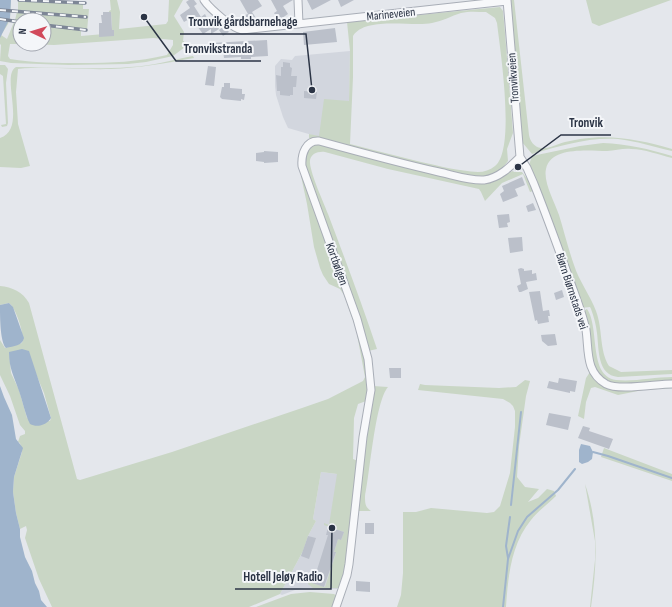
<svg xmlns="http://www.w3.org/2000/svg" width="672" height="607" font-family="'Sofia Sans Condensed',sans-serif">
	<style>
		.built { fill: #d2d6de }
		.green { fill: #c9d6c5; fill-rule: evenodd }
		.water { fill: #9fb4cc }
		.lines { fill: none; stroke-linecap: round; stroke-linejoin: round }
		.stream { stroke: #9fb4cc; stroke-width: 2 }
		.building { fill: #bbc0ca }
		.minor-casing { stroke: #a9aeb7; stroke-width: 9 }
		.minor { stroke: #f7f8fa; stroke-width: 7 }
		.rail-casing { stroke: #7d8696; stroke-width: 3.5 }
		.rail { stroke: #f4f6f9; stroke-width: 2; stroke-dasharray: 6; stroke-linecap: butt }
		.labels { text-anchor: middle; stroke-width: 4; stroke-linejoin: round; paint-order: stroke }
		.street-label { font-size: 12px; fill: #2b3445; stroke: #f4f6f9 }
		.leader { fill: none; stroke: #2b3445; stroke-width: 1.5 }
		.callout-dot { fill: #2b3445; stroke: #f4f6f9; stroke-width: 1.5 }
		.callout-label { font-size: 13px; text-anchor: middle; font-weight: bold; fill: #2b3445; stroke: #f4f6f9; stroke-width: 4; stroke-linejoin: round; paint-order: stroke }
	</style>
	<rect width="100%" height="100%" fill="#e4e7ec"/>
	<path class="built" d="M350,51l-1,50 -30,36 -31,-9 -5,-11 -7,-22 -1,-9v-20l6,-7 11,1 3,-4z
		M358,468l-21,121 -31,-1 -11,2 -13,5 -2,-1 23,-43 5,-15 8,-15 -3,-2 8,-47 16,2z"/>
	<path class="green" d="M0,0h11l-1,18 -2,6 -7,11 6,4 7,-17 6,1v21h-10l-2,12 2,3c23,4 47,4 71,4 30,0 57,-1 86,-8l6,-10v-5l-20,-2 -99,7 -27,-1h17v-18l37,4v6l23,-2 8,-6 -1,-16h-2v-1l2,-1 -1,-10h7l3,12 -1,17 47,-5 2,-3 1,-21h14l-9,16 10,16 -1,9h1l1,6 -12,9 -27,6 -18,2 -59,1 -58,-2 -11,-2 1,-16 -1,-1z
		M508,0h6l15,135c1,6 5,12 12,13 8,1 16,-4 24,-6 5,-1 10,-2 15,-3 33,-5 61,1 92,10v2c-18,-4 -36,-10 -54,-12 -30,-2 -58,7 -86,15l-10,-12 -1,-4z
		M586,0h85l-72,26 -7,-3z
		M18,1l65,3v5h6l-2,22 -1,-2 -42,-5v-4h-29l2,-8 69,5v-1l-68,-6z
		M500,7l3,4 2,22 8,100 -6,16 1,12 -10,13 -19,4 -170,-40v-4l10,2 5,-37 25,2 1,-50 -3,-29zM486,12l9,6 2,5c3,26 19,127 -2,143 -5,4 -11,6 -17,6 -19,-1 -39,-6 -57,-10 -24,-6 -48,-12 -71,-18l3,-67v-41c12,-20 59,-9 79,-13 11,-2 19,-7 29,-10 8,-2 17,-1 25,-1z
		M193,56l1,2c-28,5 -55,10 -83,11 -31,1 -63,-3 -93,0l-2,23 2,32 12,42 -9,2 -21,-1v-29c28,-9 0,-62 16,-71 38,0 76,3 114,0 21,-1 42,-7 63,-11z
		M0,65h5l3,4 -2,14 2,40 -1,3 -5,1 -1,-2 5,-1 -3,-48 -3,-2z
		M603,143c24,1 46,6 69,13v2c-13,-3 -27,-9 -41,-9 -8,-1 -16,2 -24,2 -18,0 -56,-5 -61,18 -3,13 9,34 13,46 5,16 9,33 15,50 5,16 16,30 22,46 7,18 3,39 13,55l12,6 51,-2v4l-54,3c-21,-2 -19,-28 -21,-44 -1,-8 -3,-16 -6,-24l-1,-2 -9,1 -52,-143 3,-9 48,-10z
		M315,144l168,38 30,-11 1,1h8l9,12 2,7 -3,1 -7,-18 -21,9 -17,18 -4,-9 -2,-3 -91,-20 -63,-17c-7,-1 -16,2 -15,11 1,12 13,38 18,51 17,45 34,90 49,135l-9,2 -65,-191 5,-12z
		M301,176h3l51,143 14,58 -3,24 -8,3 -4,14 -1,41 5,2 -11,108 -7,19h-27l-5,-4 3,-12h2l-4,10 16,5 11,-34 -2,-1 4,-13 3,1 3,-8 -20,-7v-2l5,2 8,-51 -16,-2 -8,47 3,2 -8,15 -5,15 -23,43 -31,13h-197l-13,-28 -14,-41 2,-8 -1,-4 -6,3 -4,-16 -3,-21 1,-15 8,-25 -2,-9 -2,-1 2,-6 5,-2v-3l-5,-6 -10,-29 -10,-21v-35l5,8 17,-5c3,-8 -6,-35 -13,-40l-9,2v-19c12,1 23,6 29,17l48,176 3,1 92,-28 130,-44 26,-9 35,-18 2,-4 -9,-48 -12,-34 -4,-6 -11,-5 -6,-9 -3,-7 -6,-21 -7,-43zM9,352l27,22 8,19 7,25 -1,3 -23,-3 -8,-28 -8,-17z
		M587,309c13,18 1,67 29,71 18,2 38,-3 56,-3v5l-54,3 -16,-6 -8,-10 -11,-58z
		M590,372l14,13 68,1v2l-29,2 -25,5 -23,-8 -4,1 -5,14 -2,17 -6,-3 8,-38z
		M525,380l5,1 -4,15 -7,50 -2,31 8,10 14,2 -11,13 10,-4 9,-9 7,2 2,5c-8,8 -18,15 -25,24 -20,24 -23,57 -25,87h-109l4,-12 2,-22v-61h13l15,-4 56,5 7,-1 6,-6 10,-33 5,-46v-16l-2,-5 -3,-3 -7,-4 -85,-9 2,-6 5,1 74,3 17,-1z
		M373,386l15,1c-13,15 -18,86 -23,109 0,7 0,11 6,15h-14l2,-29z
		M604,448l68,26v7l-71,-24z
		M585,484c14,40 12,82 6,123h-1l5,-47v-19z
		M310,592l24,2 3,2 -3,11h-78l35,-13z"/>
	<path class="water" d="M0,0h11l-1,18 -10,20z
		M9,303l4,4 11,31c-2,8 -10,8 -18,10 -6,-6 -6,-32 -6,-43z
		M22,349l7,2 22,67c-4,7 -14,10 -21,6 -5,-10 -7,-22 -11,-33 -5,-15 -10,-22 -10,-39z
		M0,386l4,11 8,18 4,24 7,9 -9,29 -1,15 3,21 4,16v8l5,20 7,14 3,12 4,8 2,9 6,7h-47z
		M581,444l9,2 3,6 -1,7 -4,3 -6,2 -3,-2v-12z"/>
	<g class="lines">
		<path class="stream" d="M593,452l15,4 64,22
			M511,505l10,-93
			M508,558l-2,-12 4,-29
			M503,607l5,-48 10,-28 9,-14 31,-27 17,-21"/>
	</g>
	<path class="building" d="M189,0h5l3,4 -3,2 7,11 4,-3 3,6 4,-2 7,11 -8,5v-5l-8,5 -12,-16 -7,4 -4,-7 10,-7 -4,-6z
		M240,0h18l4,6 -10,6 4,6 -7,4 -4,-7 3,-1z
		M271,0h22l-10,6 5,8 -9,6 -5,-7 3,-2z
		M307,0h24l-19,10z
		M338,0h16l-13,7z
		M103,12h8l1,18h2v6l-15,1v-14h3l-1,-8h2z
		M224,26l5,6 -6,4 -4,-6z
		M335,28l2,14 -33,3 -1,-13z
		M267,40l1,16 -17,1v2h-10v-2l-17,1 -1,-8h-11l-1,-7z
		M283,62l7,1v4l2,1 -1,8h6l-1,11h-3v8h-3v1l-10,-1v-4h-3l-1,-16 5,1v-9h2z
		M208,66l8,1 -2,19 -9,-1z
		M224,83h6v5l12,1v5h3l-1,6 -3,-1v2l-19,-2 -2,-2 2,-10h2z
		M304,91l13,1 -1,7 -12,-1z
		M264,151l14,1v10l-14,1v-1l-8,-1v-8l8,-1z
		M522,177l3,8 -10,4 3,7 -15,6 -3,-8 4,-3 -2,-5z
		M533,203l3,7 -8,2 -2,-6z
		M509,214l1,8 -3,1 1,4 -9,1 -2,-13z
		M522,237l1,14 -13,2 -2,-15z
		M521,268l3,1v2l8,-1v4l4,-1 1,7 -11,2 2,7 -7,3h-2l-2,-6 4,-2 -3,-15z
		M562,290l2,7 -8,3 -2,-7z
		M540,291l3,20 6,-1 1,6h-2l1,6 -11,2 -1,-4 -2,1 -6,-29z
		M555,334l2,11 -9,1 -6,-5 -1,-6z
		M389,368h12v10h-11z
		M559,378l18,3 -2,11 -5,-1v2l-23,-5 2,-7 9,2z
		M549,413l22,4 -3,13 -22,-5z
		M583,426l7,2 -1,3 24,8 -4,10 -31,-11z
		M365,523h9v11h-9z
		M328,527l16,5 -3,8 -3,-1 -4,13h2l-12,35 -15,-5 4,-10 3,1 12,-38h-2z
		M308,536l8,2 -7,21 -8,-3z
		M356,581l14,1v10l-14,-1z"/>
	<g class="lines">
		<defs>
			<path id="minor" d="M204,0c5,8 29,29 38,30l265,-29
				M298,0l1,24
				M507,0l13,157
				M520,157l7,11 7,16c12,30 23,61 34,91 6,18 14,36 18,55 3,20 -1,42 20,54 13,7 50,0 66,0
				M336,607l11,-32 2,-11 14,-127 8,-47 -3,-31 -11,-40 -55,-153c-1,-12 4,-26 17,-25 40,11 80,22 120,31 14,3 31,9 45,8 15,-2 26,-13 36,-23"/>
		</defs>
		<use href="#minor" class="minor-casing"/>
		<use href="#minor" class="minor"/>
		<defs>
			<path id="rail" d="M19,0l66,3
				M0,10l86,7
				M0,19l20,3
				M44,25l42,5"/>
		</defs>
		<use href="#rail" class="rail-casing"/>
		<use href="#rail" class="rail"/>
	</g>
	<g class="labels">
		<g class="street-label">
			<text transform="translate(391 14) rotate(-6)" y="4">Marineveien</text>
			<text transform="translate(513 78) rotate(-94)" y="4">Tronvikveien</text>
			<text transform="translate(337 264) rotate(70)" y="4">Kortbølgen</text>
			<text transform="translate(572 291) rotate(72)" y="4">Biørn Biørnstads vei</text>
		</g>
	</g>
	<path class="leader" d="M312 90L306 34H180M144 17L176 61H261M518 167L561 135H611M332 528L331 589H235"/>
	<g class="callout-dot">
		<circle cx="312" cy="90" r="4"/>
		<circle cx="144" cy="17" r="4"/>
		<circle cx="518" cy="167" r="4"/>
		<circle cx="332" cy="528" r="4"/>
	</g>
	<g class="callout-label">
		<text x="243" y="26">Tronvik gårdsbarnehage</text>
		<text x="218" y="53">Tronvikstranda</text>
		<text x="586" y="127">Tronvik</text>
		<text x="283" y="581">Hotell Jeløy Radio</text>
	</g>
	<g transform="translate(32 32) rotate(274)"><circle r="19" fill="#f4f6f9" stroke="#a4a8b1"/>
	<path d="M0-3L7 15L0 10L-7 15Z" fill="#d1495b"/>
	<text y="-6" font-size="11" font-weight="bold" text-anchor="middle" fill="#2b3445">N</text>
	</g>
</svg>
